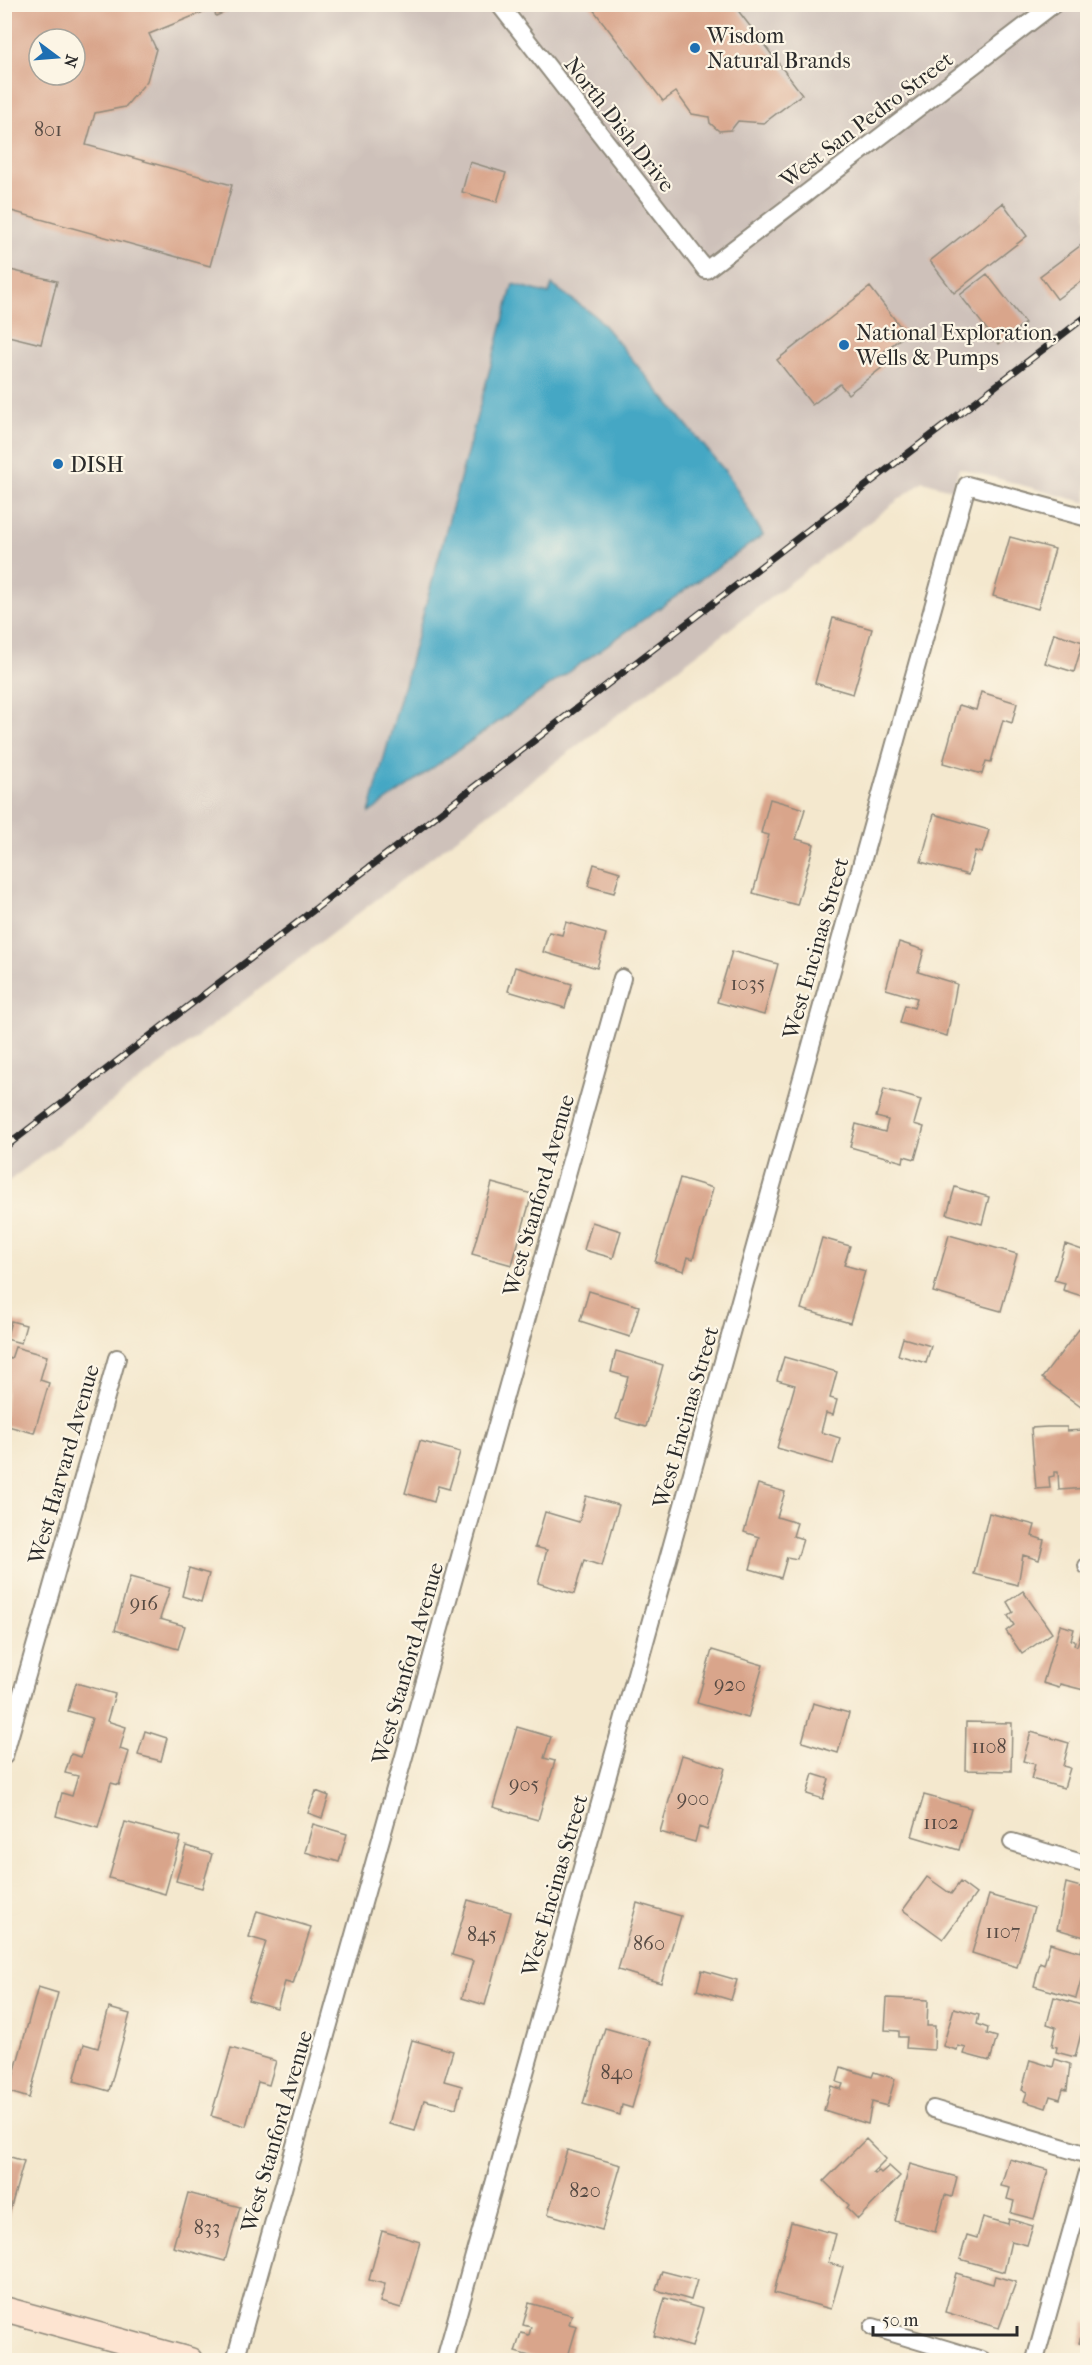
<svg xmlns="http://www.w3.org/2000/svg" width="1092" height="2365" font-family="'IM FELL French Canon',serif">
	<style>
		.industrial { fill: #cec1ba; fill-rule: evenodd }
		.water { fill: #44a7c4; stroke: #386978; stroke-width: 1.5 }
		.building { fill: #d9a58b; fill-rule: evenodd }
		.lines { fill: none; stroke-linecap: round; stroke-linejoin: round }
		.street-casing { stroke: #908a7c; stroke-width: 20 }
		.secondary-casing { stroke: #908a7c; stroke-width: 27 }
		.street { stroke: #fff; stroke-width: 16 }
		.secondary { stroke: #fde4d1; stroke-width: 24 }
		.rail-casing { stroke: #2b2b2b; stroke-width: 7 }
		.rail { stroke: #fcf5e5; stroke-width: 4.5; stroke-dasharray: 14; stroke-linecap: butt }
		.poi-dot { fill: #1f6fb2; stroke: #fcf5e5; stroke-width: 2 }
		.labels { text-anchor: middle; stroke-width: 4.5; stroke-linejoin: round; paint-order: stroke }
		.number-label { font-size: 20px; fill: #564a43 }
		.poi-label { font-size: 22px; fill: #2b2b2b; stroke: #fcf5e5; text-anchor: start }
		.street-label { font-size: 22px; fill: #2b2b2b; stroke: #fcf5e5 }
	</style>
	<rect width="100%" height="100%" fill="#fcf5e5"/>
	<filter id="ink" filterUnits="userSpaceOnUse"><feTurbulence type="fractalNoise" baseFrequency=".0167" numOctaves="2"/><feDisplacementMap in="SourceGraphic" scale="12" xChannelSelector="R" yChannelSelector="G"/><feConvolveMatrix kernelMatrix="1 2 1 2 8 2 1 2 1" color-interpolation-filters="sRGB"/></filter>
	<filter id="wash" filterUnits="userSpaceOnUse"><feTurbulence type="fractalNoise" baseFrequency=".008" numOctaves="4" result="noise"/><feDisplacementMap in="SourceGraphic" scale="24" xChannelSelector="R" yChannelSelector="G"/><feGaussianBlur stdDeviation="1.35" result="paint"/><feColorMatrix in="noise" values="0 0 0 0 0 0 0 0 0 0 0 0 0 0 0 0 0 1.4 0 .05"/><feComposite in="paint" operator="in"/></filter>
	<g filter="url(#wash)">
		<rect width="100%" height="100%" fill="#f4e8ce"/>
		<path class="industrial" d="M5,5h1082v498l-128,-35 -6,22 -30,-9 -918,703zM39,39h36v36h-36z"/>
		<path class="water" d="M513,284l36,10 3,-9 45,32 132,159 34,59 -394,278z"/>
		<g id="blocks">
			<path class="building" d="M4,4h240l-28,12 -3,-8 -64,26 7,15 -9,32 -22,26 -30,6 -9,32 146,40 -22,81 -206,-57zM39,39h36v36h-36z
				M589,4h144l69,90 -38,29 -26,-2 -7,9 -12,1 -9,-8 -1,-6 -17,-3 -16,-22 -13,9z
				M470,162l36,11 -9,29 -35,-10z
				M1003,203l24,33 -73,57 -24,-32z
				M1088,240v36l-31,23 -17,-23z
				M6,269l51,12 -16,63 -37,-9z
				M987,274l38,49 -27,21 -38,-49z
				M870,287l36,47 -29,23 7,9 -36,28 -8,-10 -28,21 -35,-45z
				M1010,537l45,12 -17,60 -45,-13z
				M833,618l39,11 -19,65 -38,-11z
				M1054,633l29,9 -9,30 -29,-9z
				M981,692l36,11 -5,20 -9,-3 -12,42 -5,-1 -4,13 -39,-11 16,-58 17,5z
				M770,799l35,10 -9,30 18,5 -17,61 -44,-12 16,-58 -8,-2z
				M934,814l55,16 -7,23 -7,-2 -7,24 -47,-13z
				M594,864l26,8 -6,21 -26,-7z
				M566,922l40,12 -9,34 -54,-16 6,-20 13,3z
				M899,942l25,8 -6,22 39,12 -10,52 -47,-13 5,-18 9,3 3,-10 -31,-9z
				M732,951l46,13 -14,51 -47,-13z
				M515,967l57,17 -7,24 -57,-17z
				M884,1089l37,11 -7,24 10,3 -9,32 -11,-3 -1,6 -53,-15 6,-23 29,8 3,-12 -12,-3z
				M680,1178l33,10 -20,71 -5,-2 -4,14 -29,-9z
				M492,1183l40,11 -20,71 -40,-11z
				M955,1187l34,10 -7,27 -35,-10z
				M592,1222l29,9 -8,27 -29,-8z
				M949,1235l68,19 -16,57 -68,-19z
				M822,1238l28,8 -6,19 21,6 -15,52 -49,-14z
				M1065,1244l23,8v46l-25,-8 2,-7 -11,-3z
				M589,1291l50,15 -9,31 -50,-16z
				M11,1321l15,4 -5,18 -15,-4z
				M1080,1328l8,6v73l-3,3 -43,-32z
				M903,1338l28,8 -5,17 -28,-8z
				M15,1347l32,9 -7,24 9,3 -15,50 -30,-8 3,-47 -3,-1v-20l7,2z
				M616,1351l47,14 -17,62 -30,-8 12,-42 -17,-5z
				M784,1357l53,15 -7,26 7,2 -4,15 -7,-2 -5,19 19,6 -7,26 -56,-16 18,-63 -18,-5z
				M1047,1427h20v4l16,-1 4,58 -28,2 -1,-18h-4v4l-5,1 1,11 -14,1 -5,-61z
				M420,1441l40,11 -11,37 -11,-3 -4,16 -29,-9z
				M758,1484l27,8 -8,25 20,6 -4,13 10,3 -6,20 -10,-2 -6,21 -31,-9 9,-32 -15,-5z
				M586,1496l33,9 -17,61 -18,-6 -10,34 -36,-11 9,-33 -12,-3 10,-35 34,10z
				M989,1513l46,12 -3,11 12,4 -5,20 -16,-5 -5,30 -44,-11z
				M189,1568l20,6 -8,28 -19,-6z
				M130,1577l40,11 -10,31 25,7 -7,23 -63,-19z
				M1023,1591l29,42 -30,21 -16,-23 8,-6 -6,-9 5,-4 -6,-10z
				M1060,1625l14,4 -3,11 4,1 -1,4 3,1 6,-19 5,1v63l-28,-7 -1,4 -16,-5z
				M712,1650l51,15 -15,53 -51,-15z
				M76,1683l39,11 -8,27 19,6 -6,22 9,3 -10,33 -8,-2 -13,45 -42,-12 6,-23 10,3 6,-20 -13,-3 6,-19 10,3 11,-39 -24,-7z
				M813,1703l36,10 -11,40 -36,-11z
				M966,1722l46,1 -1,48 -46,-1z
				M517,1727l34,10 -7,21 11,3 -17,59 -45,-13z
				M145,1731l22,7 -6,23 -23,-6z
				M1031,1732l38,11 -6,23 7,2 -6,20 -33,-9 4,-15 -12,-3z
				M682,1755l43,13 -18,62 -8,-3 -4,15 -35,-10z
				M813,1774l16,5 -6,20 -16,-5z
				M316,1791l13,5 -7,22 -14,-5z
				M924,1795l47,13 -12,42 -47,-14z
				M125,1822l56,15 -16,57 -56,-16z
				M313,1824l34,10 -8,28 -34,-10z
				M186,1846l26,8 -10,34 -26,-7z
				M927,1877l24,17 9,-12 16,12 -33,45 -40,-29z
				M1066,1883l22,6v49l-31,-9z
				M989,1895l45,13 -17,59 -45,-14z
				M468,1900l43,12 -26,93 -23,-7 11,-37 -21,-6z
				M637,1903l44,13 -20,67 -43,-13z
				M257,1911l54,16 -18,57 -8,-2 -8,26 -29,-8 18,-58 -17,-5z
				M1050,1943l31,9 1,-5 6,1v22l-4,-1 -8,29 -42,-12 6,-23 4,2z
				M702,1970l35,10 -6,20 -34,-10z
				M38,1987l20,6 -29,105 -20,-6z
				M1054,1997l34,10 -13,50 -19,-5 1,-5 -5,-1 4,-19 -9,-3z
				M887,1998l41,2 -1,26h8l-1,24 -28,-2 1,-11h-8v-6l-14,-1z
				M109,2008l21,6 -21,77 -35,-10 10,-37 14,4z
				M954,2008l25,7 -2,9 11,4 -1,6 10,3 -7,24 -26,-7 2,-6 -8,-2 -1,4 -14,-4z
				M605,2028l46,13 -19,67 -10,-3 -2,10 -37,-11z
				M412,2040l41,11 -9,30 18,5 -6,22 -32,-8 -9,31 -26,-7z
				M231,2048l45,13 -7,24 -11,-3 -12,44 -35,-10z
				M1055,2059l15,5 -3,26 -4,-1 -3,10 -10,-3 -4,12 -22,-7 3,-9 -5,-2 8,-30 23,7z
				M841,2067l31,10 2,-5 21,7 -8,27 -15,-4 -4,22 -44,-14 7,-24 10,3 2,-5 -6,-2z
				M866,2139l20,20 -13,13 2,2 4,-3 2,2 8,-7 11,10 -42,43 -11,-11 2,-3 -25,-24z
				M567,2150l54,15 -19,65 -54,-16z
				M4,2155l20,6 -19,67h-1z
				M1009,2159l39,11 -14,49 -23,-6 3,-12 -7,-2 3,-11 -9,-2z
				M910,2164l47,13 -5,20 -7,-2 -10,37 -40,-11z
				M188,2193l52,14 -15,54 -52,-14z
				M983,2217l25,7 1,-5 24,7 -6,19 -16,-4 -7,31 -44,-13 7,-24 10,3z
				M791,2222l45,12 -8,29 15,4 -12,42 -57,-16z
				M382,2231l38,11 -19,66 -21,-6 5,-18 -16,-4z
				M662,2271l35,9 -6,20 -35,-10z
				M956,2273l37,11 2,-8 21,6 -17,46 -54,-16z
				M665,2298l38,11 -11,38 -38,-11z
				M529,2303l43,12 -3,9 8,2 -10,34h-23l-29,-8 6,-19 8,2 2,-8 -8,-2z
				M1085,2322l3,1v23l-9,-3z"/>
		</g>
	</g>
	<g filter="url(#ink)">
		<use href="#blocks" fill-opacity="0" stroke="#908a7c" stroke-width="1.5"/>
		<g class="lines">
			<defs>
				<path id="street" d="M499,4l207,266 348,-266
					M1087,1566h1
					M4,1756l113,-398
					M1012,1842l76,23
					M933,2109l155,46
					M873,2327l109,33
					M235,2360l387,-1382
					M445,2360l522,-1875 121,33
					M1035,2360l53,-188"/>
				<path id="secondary" d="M4,2309l186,51"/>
			</defs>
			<use href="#street" class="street-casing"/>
			<use href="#secondary" class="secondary-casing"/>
			<use href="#street" class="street"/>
			<use href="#secondary" class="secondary"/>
			<defs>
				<path id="rail" d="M4,1148l1084,-833"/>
			</defs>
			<use href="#rail" class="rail-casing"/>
			<use href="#rail" class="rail"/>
		</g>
	</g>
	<g class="poi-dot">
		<circle cx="695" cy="48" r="6"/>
		<circle cx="844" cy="345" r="6"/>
		<circle cx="58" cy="464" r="6"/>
	</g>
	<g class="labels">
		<g class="number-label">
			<text x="48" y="136">801</text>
			<text x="748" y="990">1035</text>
			<text x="144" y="1610">916</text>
			<text x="730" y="1691">920</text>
			<text x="989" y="1753">1108</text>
			<text x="524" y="1791">905</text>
			<text x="693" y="1805">900</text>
			<text x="941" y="1829">1102</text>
			<text x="1003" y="1938">1107</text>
			<text x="482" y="1941">845</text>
			<text x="649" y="1950">860</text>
			<text x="617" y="2079">840</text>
			<text x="585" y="2197">820</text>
			<text x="207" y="2234">833</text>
		</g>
		<g class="poi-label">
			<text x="707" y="43">Wisdom<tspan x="707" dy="25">Natural Brands</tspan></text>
			<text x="856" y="340">National Exploration,<tspan x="856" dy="25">Wells &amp; Pumps</tspan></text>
			<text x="70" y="472">DISH</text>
		</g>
		<g class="street-label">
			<text transform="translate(866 119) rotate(-37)" y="8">West San Pedro Street</text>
			<text transform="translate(620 124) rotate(52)" y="8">North Dish Drive</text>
			<text transform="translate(815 948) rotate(-74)" y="8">West Encinas Street</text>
			<text transform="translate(538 1195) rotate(-74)" y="8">West Stanford Avenue</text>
			<text transform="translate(685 1417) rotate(-74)" y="8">West Encinas Street</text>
			<text transform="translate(63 1464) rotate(-74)" y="8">West Harvard Avenue</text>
			<text transform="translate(407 1663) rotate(-74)" y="8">West Stanford Avenue</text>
			<text transform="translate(554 1885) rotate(-74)" y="8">West Encinas Street</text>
			<text transform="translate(276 2131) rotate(-74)" y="8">West Stanford Avenue</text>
		</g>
	</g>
	<rect width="1092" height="2365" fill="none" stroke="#fcf5e5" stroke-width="24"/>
	<g transform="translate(57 57) rotate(106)"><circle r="28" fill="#fcf5e5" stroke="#a8a49b" stroke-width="1.5"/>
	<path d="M0-4.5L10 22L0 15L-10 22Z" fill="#1f6fb2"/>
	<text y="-9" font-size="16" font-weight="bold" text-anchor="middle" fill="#2b2b2b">N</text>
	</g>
	<path d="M873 2326v9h144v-9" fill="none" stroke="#2b2b2b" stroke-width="3"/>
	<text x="882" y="2326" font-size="18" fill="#2b2b2b" stroke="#fcf5e5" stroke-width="4.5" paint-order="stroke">50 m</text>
</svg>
